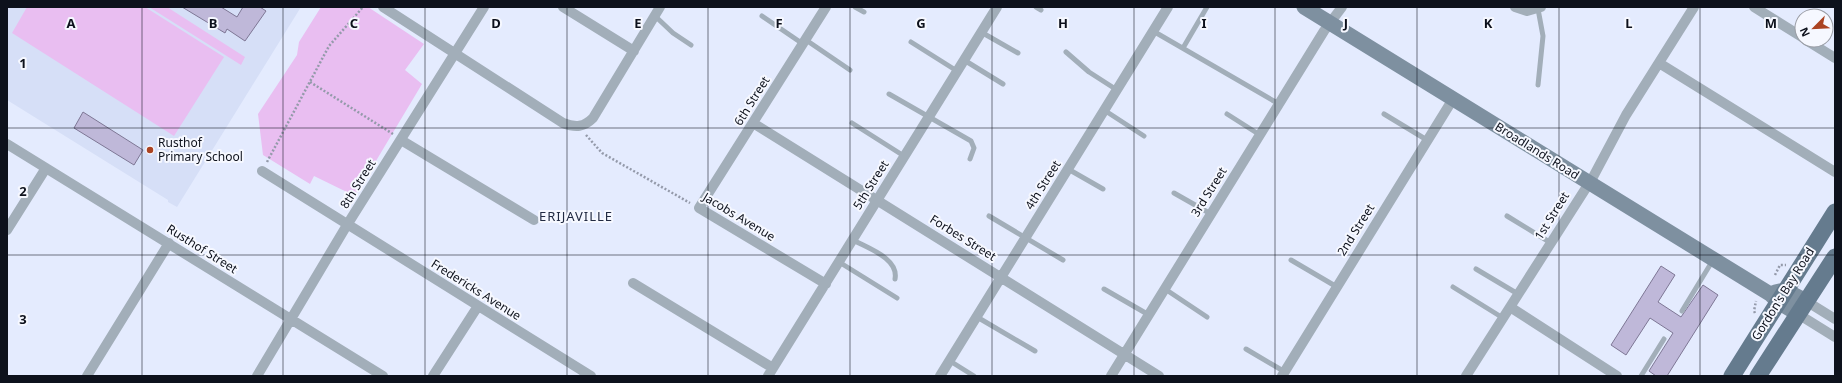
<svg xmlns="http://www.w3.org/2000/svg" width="1842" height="383" font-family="'Noto Sans',sans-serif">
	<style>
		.built { fill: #d6dff7 }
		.green { fill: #e9bef1 }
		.building { fill: #bfb8d9; stroke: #7e7795 }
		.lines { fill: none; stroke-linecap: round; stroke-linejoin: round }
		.path { stroke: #949aaa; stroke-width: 2.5; stroke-dasharray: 2 2; stroke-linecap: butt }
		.lane { stroke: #a2aeb9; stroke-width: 5 }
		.street { stroke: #a2aeb9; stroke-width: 10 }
		.secondary { stroke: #7e90a0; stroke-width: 15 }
		.primary { stroke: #657b8e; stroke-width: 17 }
		.grid { fill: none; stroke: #0d111c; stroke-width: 1; stroke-opacity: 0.55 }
		.poi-dot { fill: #ab4322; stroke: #f6f8ff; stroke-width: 1.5 }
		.labels { text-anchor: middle; stroke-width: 4; stroke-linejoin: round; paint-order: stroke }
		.street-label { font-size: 12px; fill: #0d111c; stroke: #f6f8ff }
		.poi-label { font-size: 12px; fill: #0d111c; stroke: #f6f8ff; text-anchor: start }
		.neighbourhood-label { font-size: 13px; letter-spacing: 1px; fill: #222a42; stroke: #f6f8ff }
		.grid-label { font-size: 13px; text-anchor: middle; font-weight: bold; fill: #0d111c; stroke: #f6f8ff; stroke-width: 4; stroke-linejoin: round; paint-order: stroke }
	</style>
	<rect width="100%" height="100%" fill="#e4ebfe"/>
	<path class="built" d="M7,7h294l-124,200 -9,-5v-2l-161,-100z"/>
	<path class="green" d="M27,7h118l79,50 -50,79 -162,-103z
		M149,7h18l78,50 -4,8z
		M321,7h47l56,37 -19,26 17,14 -67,112 -41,-20 -4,8 -47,-29 -5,-41 39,-59 2,-13z"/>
	<path class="building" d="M182,7h39l16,10 6,-10h17l6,4 -21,30 -18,-12 -2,4z
		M83,112l60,38 -9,15 -60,-37z
		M1661,266l14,9 -17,27 23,15 22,-32 15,10 -51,81h-11l-7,-5 24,-38 -23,-15 -24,37 -15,-10z"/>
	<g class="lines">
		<path class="path" d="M310,82l83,52
			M586,135l16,18 88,50
			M267,162l62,-116 34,-39
			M1775,275l5,-10h6
			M1755,313l-1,-2 2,-10"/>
		<path class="lane" d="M855,7l9,5
			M1036,7l5,3
			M1538,9l5,27 -5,49
			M655,16l18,17 18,12
			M762,16l41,28
			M1153,31l126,73
			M981,32l37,21
			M806,40l44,30
			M911,42l46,29
			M1183,48l24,-41
			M1066,52l23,20 28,18
			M964,60l39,24
			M889,94l82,47 3,7 -4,11
			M1104,110l40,26
			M1227,114l33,21
			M1384,114l43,26
			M852,123l52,33
			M1068,169l35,20
			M1174,193l37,21
			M989,216l74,44
			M1507,216l44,27
			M853,240c14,8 46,18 42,39
			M1291,260l46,27
			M839,262l58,36
			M1476,269l42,25
			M1453,287l50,31
			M1104,289l45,26
			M1165,289l42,28
			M1682,311l31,-51
			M977,317l58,34
			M1246,349l39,23
			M950,361l24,15
			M1641,376l23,-37"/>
		<path class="street" d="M383,7l180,116c13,5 21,4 30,-5l67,-111
			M563,7l71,44
			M826,7l-127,201 127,76
			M1515,7l12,4 14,-4
			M1754,7l48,30
			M1806,40l29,18
			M1659,63l176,109
			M753,123l406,253
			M401,140l133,80
			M7,144l376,232
			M262,171l329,205
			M7,230l39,-62
			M633,283l140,85
			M1806,301l29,18
			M1510,307l107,69
			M1798,314l37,23
			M87,376l82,-133
			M257,376l90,-151 137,-218
			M433,376l45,-70
			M768,376l229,-369
			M940,376l228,-369
			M1111,376l213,-345 18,-24
			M1282,376l171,-277
			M1466,376l127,-199 33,-62 68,-108"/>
		<path class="secondary" d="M1304,7l466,287 8,8 20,12
			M1775,292l10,-2 21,11"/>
		<path class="primary" d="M1732,376l103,-164
			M1758,376l77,-119"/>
	</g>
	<path class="grid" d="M142,7v369M283,7v369M425,7v369M567,7v369M708,7v369M850,7v369M992,7v369M1134,7v369M1275,7v369M1417,7v369M1559,7v369M1700,7v369M7,128h1828M7,255h1828"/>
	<circle class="poi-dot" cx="150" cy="150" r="4"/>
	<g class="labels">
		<g class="street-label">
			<text transform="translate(752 101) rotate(-58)" y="4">6th Street</text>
			<text transform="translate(1537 151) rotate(32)" y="4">Broadlands Road</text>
			<text transform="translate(358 184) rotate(-58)" y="4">8th Street</text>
			<text transform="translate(871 185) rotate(-58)" y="4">5th Street</text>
			<text transform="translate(1043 185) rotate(-58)" y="4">4th Street</text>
			<text transform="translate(1209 192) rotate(-58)" y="4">3rd Street</text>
			<text transform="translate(1552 216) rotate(-58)" y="4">1st Street</text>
			<text transform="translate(739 217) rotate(31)" y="4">Jacobs Avenue</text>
			<text transform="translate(1356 230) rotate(-58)" y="4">2nd Street</text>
			<text transform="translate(963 238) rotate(32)" y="4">Forbes Street</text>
			<text transform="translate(202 249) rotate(32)" y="4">Rusthof Street</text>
			<text transform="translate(476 290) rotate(32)" y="4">Fredericks Avenue</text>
			<text transform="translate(1783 294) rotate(-58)" y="4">Gordon's Bay Road</text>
		</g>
		<g class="poi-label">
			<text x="158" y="147">Rusthof<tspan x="158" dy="14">Primary School</tspan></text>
		</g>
		<g class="neighbourhood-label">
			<text x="576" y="221">ERIJAVILLE</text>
		</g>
	</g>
	<g class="grid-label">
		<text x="71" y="28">A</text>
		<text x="213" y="28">B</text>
		<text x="354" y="28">C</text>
		<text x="496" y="28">D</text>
		<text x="638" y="28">E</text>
		<text x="779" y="28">F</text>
		<text x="921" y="28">G</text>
		<text x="1063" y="28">H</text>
		<text x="1204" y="28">I</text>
		<text x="1346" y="28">J</text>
		<text x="1488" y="28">K</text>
		<text x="1629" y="28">L</text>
		<text x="1771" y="28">M</text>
		<text x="23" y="68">1</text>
		<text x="23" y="196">2</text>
		<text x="23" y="324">3</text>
	</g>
	<rect width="1842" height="383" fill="none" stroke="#0d111c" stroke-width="16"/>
	<g transform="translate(1814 28) rotate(246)"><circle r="19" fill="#f6f8ff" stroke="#999ca4"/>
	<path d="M0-3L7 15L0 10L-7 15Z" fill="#ab4322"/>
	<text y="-6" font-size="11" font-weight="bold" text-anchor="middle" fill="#0d111c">N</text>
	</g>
</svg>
